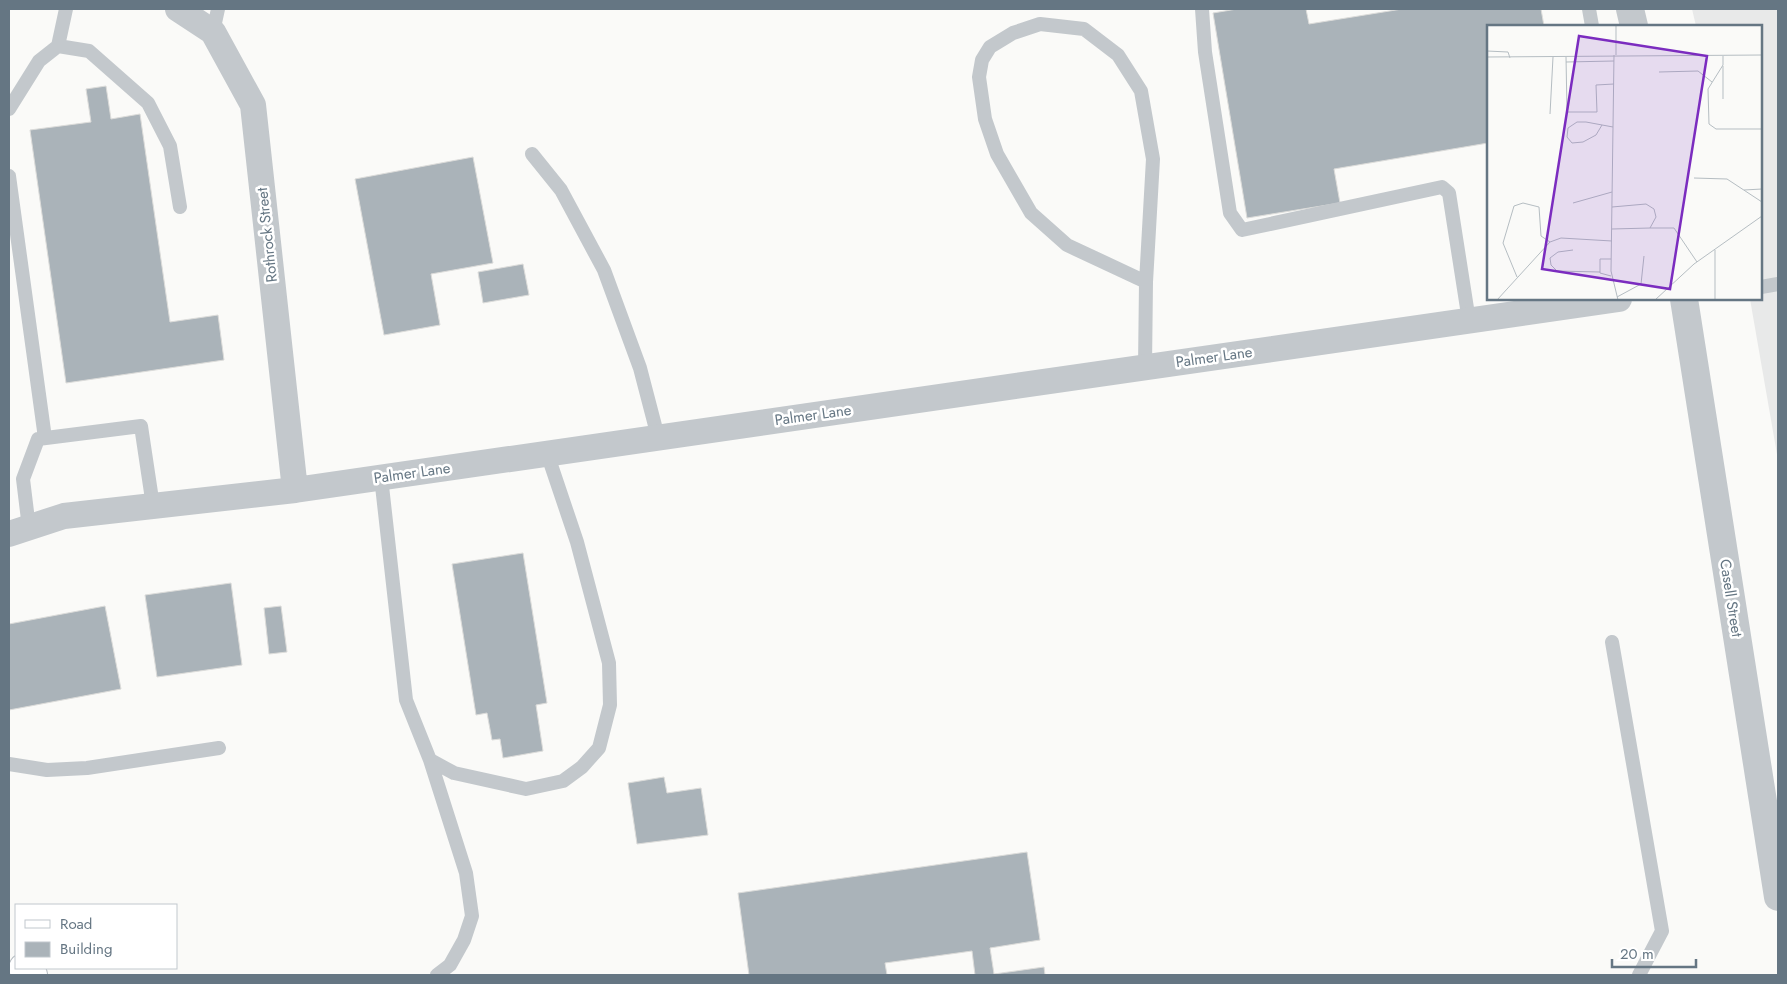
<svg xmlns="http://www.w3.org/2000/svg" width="1787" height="984" font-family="Jost,sans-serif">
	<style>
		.built { fill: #e8e9e9 }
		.building { fill: #aab3b9; stroke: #dcdcda }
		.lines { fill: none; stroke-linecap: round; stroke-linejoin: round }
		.secondary-casing { stroke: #b3babf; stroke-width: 30 }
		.service { stroke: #c3c8cc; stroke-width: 14 }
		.minor { stroke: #c3c8cc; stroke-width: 26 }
		.tertiary { stroke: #c3c8cc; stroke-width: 28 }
		.secondary { stroke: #fff; stroke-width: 28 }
		.labels { text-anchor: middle; stroke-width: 5; stroke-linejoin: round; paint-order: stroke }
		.street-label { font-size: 15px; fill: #657683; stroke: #fff }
		.inset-road { fill: none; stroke: #b5bdc2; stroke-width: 1 }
		.view { fill: #7b2cbf; fill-opacity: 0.15; stroke: #7b2cbf; stroke-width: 2.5 }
		.inset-edge { fill: none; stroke: #657683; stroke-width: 2.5 }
	</style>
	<rect width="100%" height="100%" fill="#fafaf8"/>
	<path class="built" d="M1692,9h86v451l-28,-161h11v-273h-65z"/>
	<path class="building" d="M1237,9h69l3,15 93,-15h139l3,17h-56v117l-154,26 6,34 -93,15 -34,-205z
		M106,86l5,33 29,-5 30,208 48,-7 6,45 -158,23 -36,-253 61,-8 -5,-33z
		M473,157l20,106 -62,11 9,51 -56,10 -29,-156z
		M523,264l6,31 -46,8 -5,-31z
		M523,553l24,150 -11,2 7,46 -40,7 -3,-19 -8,1 -5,-27 -11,2 -24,-151z
		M231,583l11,82 -85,12 -12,-82z
		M105,606l16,83 -112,21v-86z
		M281,606l6,46 -18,2 -5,-46z
		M664,777l3,16 34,-5 7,47 -71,9 -9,-61z
		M1027,852l13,88 -50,8 4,26 50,-7 1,8h-70l-3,-24 -87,12 2,12h-138l-11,-82z"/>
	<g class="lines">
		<defs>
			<path id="secondary" d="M23,968l10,7"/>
		</defs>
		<use href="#secondary" class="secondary-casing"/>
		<path class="service" d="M1202,9l3,43 25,161 12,17 200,-43 7,6 20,128
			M1589,9l3,17
			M213,32l5,-23
			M58,46l8,-37
			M9,109l30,-48 19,-15 31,5 59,52 22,43 10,61
			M532,154l29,36 43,80 36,98 18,69
			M9,176l36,262
			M1761,287l17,-3
			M1145,367l1,-85 7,-123 -12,-68 -23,-36 -34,-26 -44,-5 -27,9 -23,14 -8,13 -3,17 6,42 12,35 34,59 36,32 79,37
			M381,477l25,223 24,60 24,13 72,16 37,-8 19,-14 17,-19 11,-43 -1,-42 -32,-121 -30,-89
			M29,528l-6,-49 15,-40 103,-13 12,80
			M1612,642l50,289 -23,44
			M430,760l36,113 6,43 -8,24 -14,25 -13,10
			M9,764l38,6 40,-2 132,-20"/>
		<path class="minor" d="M178,9l35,23 40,73 42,385
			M9,534l55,-18 231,-26 1324,-191"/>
		<path class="tertiary" d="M1630,9l4,17
			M1684,299l94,598"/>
		<use href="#secondary" class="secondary"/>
	</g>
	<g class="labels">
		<g class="street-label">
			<text transform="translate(267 235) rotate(-96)" y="5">Rothrock Street</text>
			<text transform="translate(1214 357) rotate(-8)" y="5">Palmer Lane</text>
			<text transform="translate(813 415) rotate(-8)" y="5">Palmer Lane</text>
			<text transform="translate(412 473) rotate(-8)" y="5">Palmer Lane</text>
			<text transform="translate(1731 598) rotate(81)" y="5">Casell Street</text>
		</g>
	</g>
	<g transform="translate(1487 25)">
		<rect width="275" height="275" fill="#fafaf8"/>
		<path class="inset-road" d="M129,0v30M0,26l21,1 2,6M127,30l-3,216 7,29M236,31v9l-15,24 1,35 7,5h46M0,32l275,-2M79,32l1,55h30l-1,-27 18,-1M79,37l48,-1M236,41v33M172,47l39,-1 14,11M63,89l3,-57M115,100l-6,10 -13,7 -11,1 -5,-6 1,-9 9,-6h9l27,5M207,153l33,1 35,23M257,165l18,-1M86,178l39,-11M163,203h24l23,34M125,204l38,-1 6,-11 -2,-8 -8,-5 -34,3M86,225l-15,2 -8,6 1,7 6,6 43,1M228,225v50M124,234h-11v14l11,3M30,252l-14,-34 11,-37 9,-3 16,4 2,29 9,6M130,272l24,-13 3,-28M10,275l53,-58 11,-4 51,3M168,275l39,-36 68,-48"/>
		<path class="view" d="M92,11l128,20 -37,233 -128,-20z"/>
		<rect width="275" height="275" class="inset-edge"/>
	</g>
	<rect width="1787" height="984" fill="none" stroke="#657683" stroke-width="20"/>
	<rect x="15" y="904" width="162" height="65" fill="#ffffff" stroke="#c1c8cd"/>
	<rect x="25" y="920" width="25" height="8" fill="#ffffff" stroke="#c1c8cd"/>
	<text x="60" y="929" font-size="15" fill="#657683">Road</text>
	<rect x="25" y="942" width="25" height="15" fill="#aab3b9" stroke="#c1c8cd"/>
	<text x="60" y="954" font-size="15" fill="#657683">Building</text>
	<path d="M1612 959v8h84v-8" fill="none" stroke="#657683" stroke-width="2.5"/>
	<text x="1620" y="959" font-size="15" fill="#657683" stroke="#ffffff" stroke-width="4" paint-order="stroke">20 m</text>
</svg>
